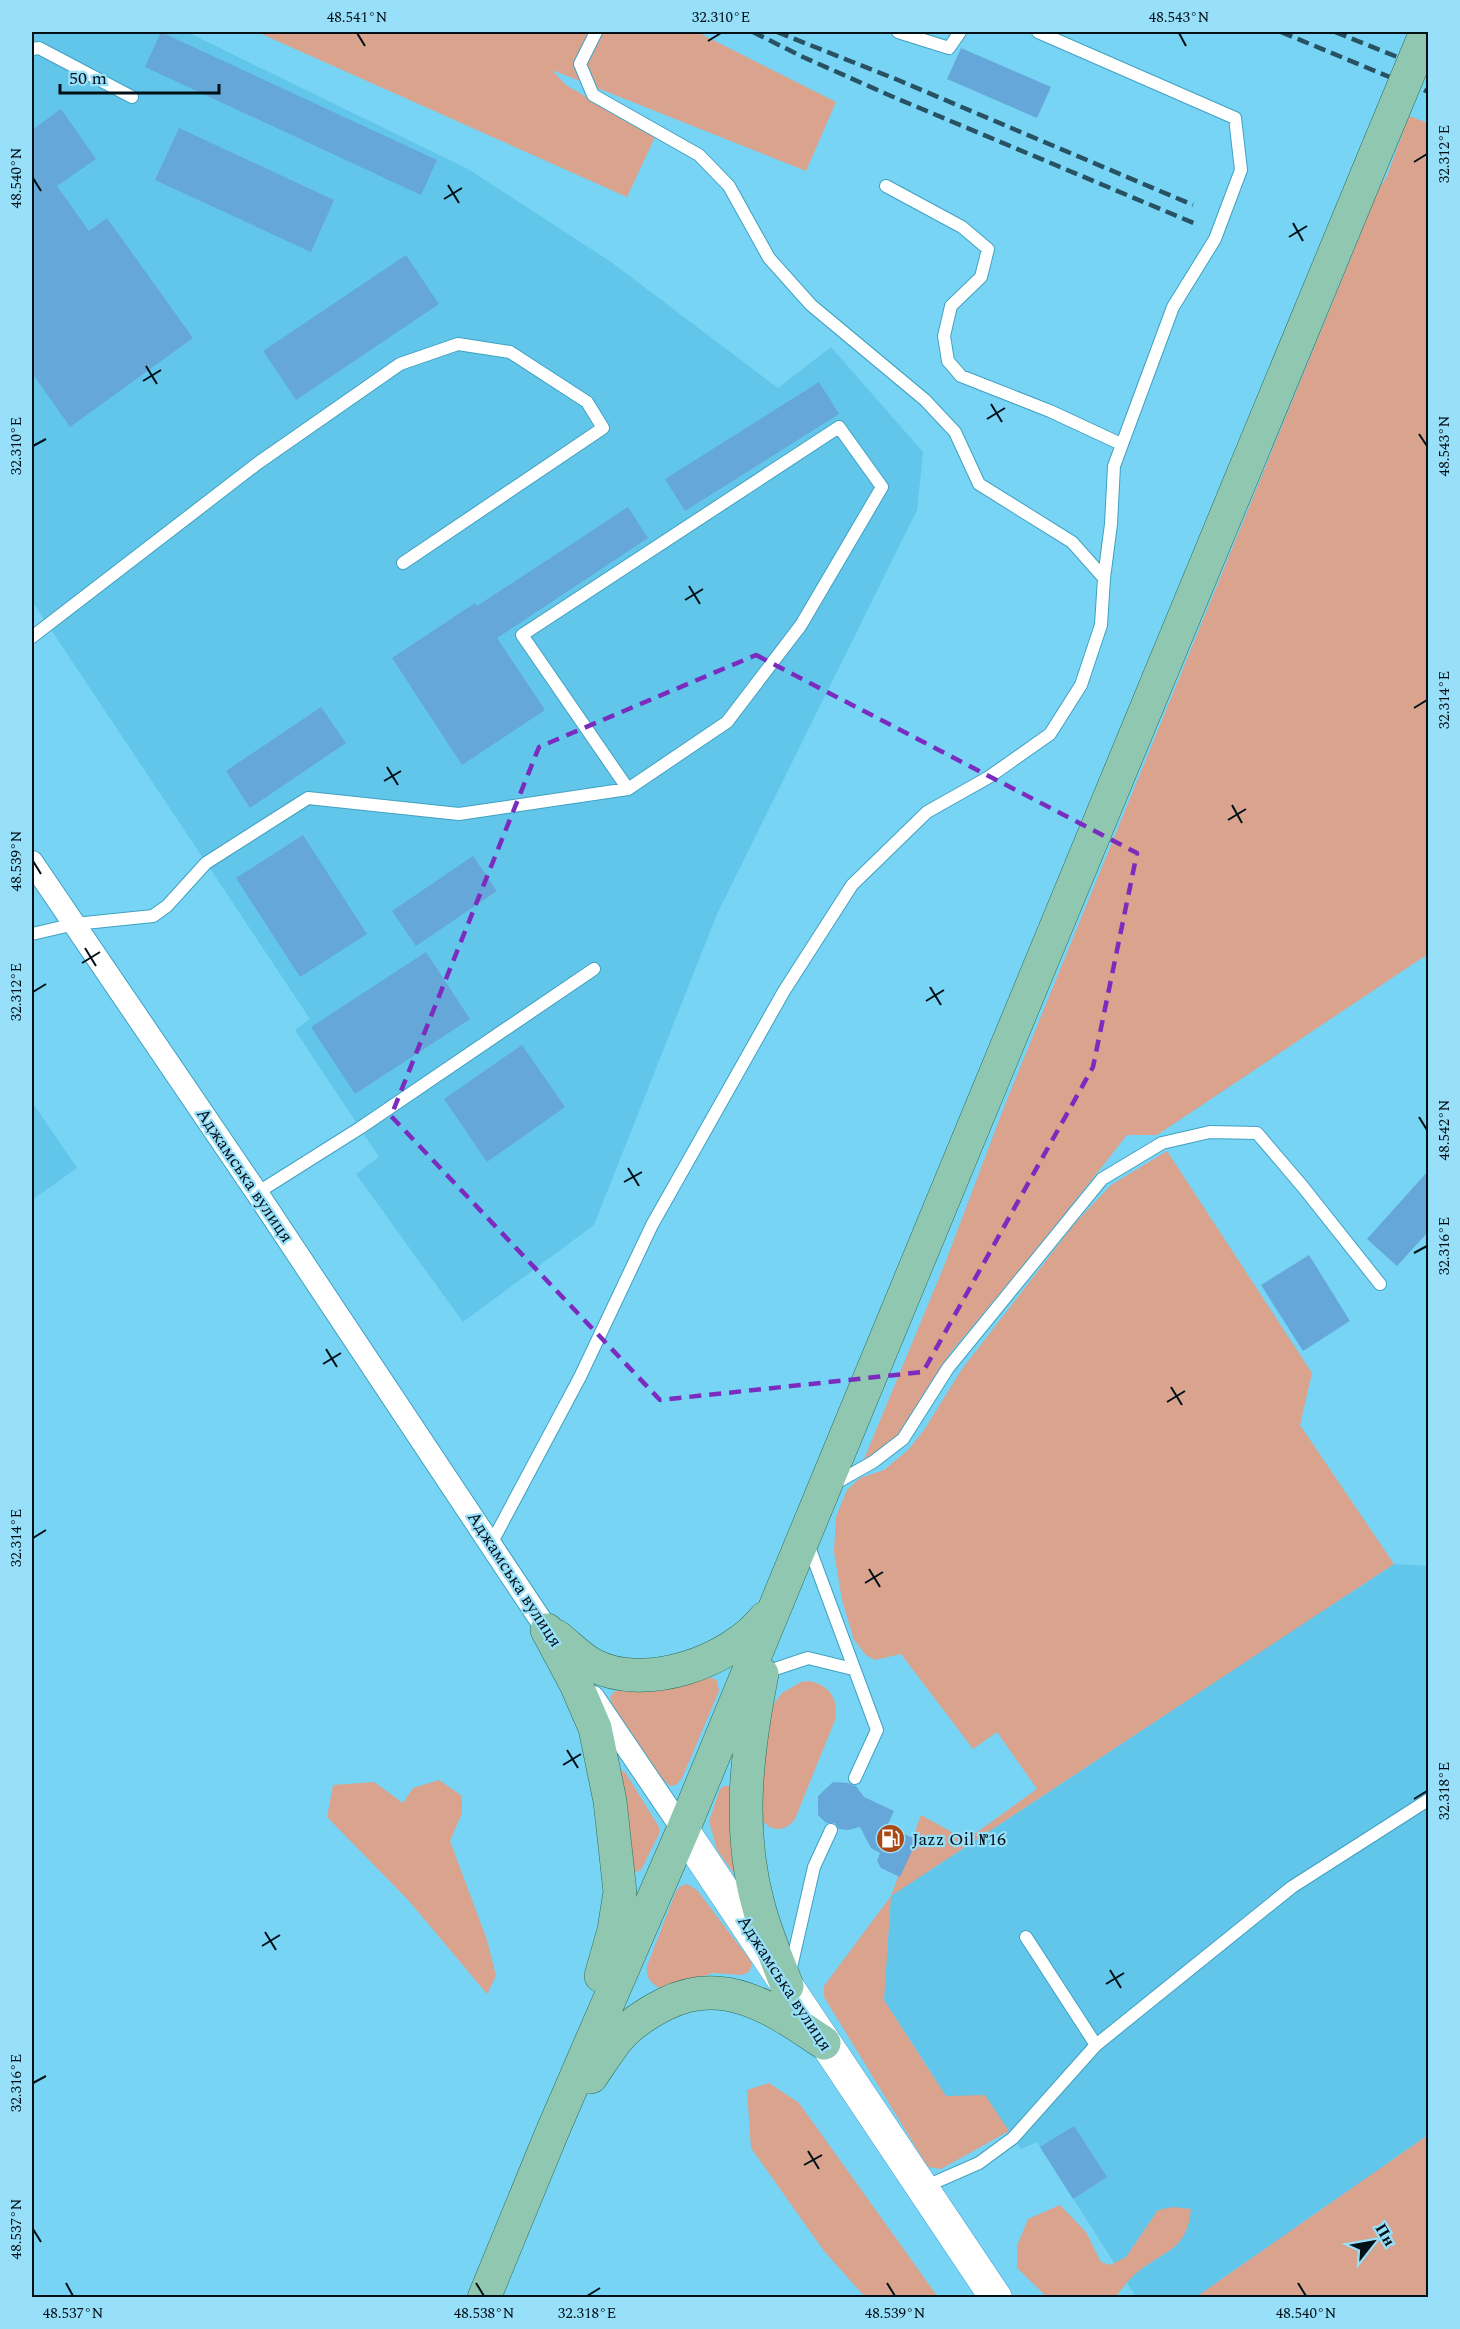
<svg xmlns="http://www.w3.org/2000/svg" width="1460" height="2329" font-family="Spectral,serif">
	<style>
		.built { fill: #61c6e9 }
		.green { fill: #d9a38d }
		.building { fill: #66a7d9 }
		.lines { fill: none; stroke-linecap: round; stroke-linejoin: round }
		.service-casing { stroke: #41a1c0; stroke-width: 14 }
		.minor-casing { stroke: #41a1c0; stroke-width: 24 }
		.secondary-casing { stroke: #41a1c0; stroke-width: 33 }
		.primary-casing { stroke: #2d6e58; stroke-width: 34 }
		.service { stroke: #fff; stroke-width: 12 }
		.minor { stroke: #fff; stroke-width: 22 }
		.secondary { stroke: #fff; stroke-width: 32 }
		.primary { stroke: #8fc7b0; stroke-width: 33 }
		.rail { stroke: #285262; stroke-width: 4.5; stroke-dasharray: 12 6; stroke-linecap: butt }
		.primary-bridge-casing { stroke: #2d6e58; stroke-width: 34; stroke-linecap: butt }
		.primary-bridge { stroke: #8fc7b0; stroke-width: 33 }
		.marked { fill: none; stroke: #7b2cbf; stroke-width: 4.5; stroke-dasharray: 12 8; stroke-linejoin: round }
		.ticks { fill: none; stroke: #001017; stroke-width: 2 }
		.labels { text-anchor: middle; stroke-width: 4.5; stroke-linejoin: round; paint-order: stroke }
		.street-label { font-size: 18px; fill: #001017; stroke: #98dff9 }
		.poi-label { font-size: 18px; fill: #001017; stroke: #98dff9; text-anchor: start }
		.neatline { fill: none; stroke: #001017; stroke-width: 2 }
		.ticks-label { font-size: 15px; text-anchor: middle; fill: #001017 }
	</style>
	<rect width="100%" height="100%" fill="#77d4f5"/>
	<path class="built" d="M32,32h155l281,137 143,93 167,126 53,-41 92,105 -6,58 -200,404 -123,311 -131,97 -107,-148 23,-17 -84,-127 15,-11 -278,-418z
		M32,1102l45,66 -45,32z
		M1394,1564l34,2v569l-232,162h-60l-99,-155 -16,7 -36,-53h-39l-62,-96 7,-104z"/>
	<path class="green" d="M257,32h440l139,70 -30,69 -254,-101 14,15 89,52 -28,60z
		M1409,116l19,7v831l-271,181h-30l-94,119 -82,98 -53,85 -36,27 82,-198 62,-164 373,-913 8,-13z
		M1167,1151l145,222 -12,52 94,139 -503,332 -7,104 62,96 39,-1 24,36 -68,38 -13,-2 -104,-170v-11l67,-90 30,-81 45,25 71,-51 -40,-57 -24,17 -72,-95 -26,6 -9,-5 -12,-15 -12,-40 -8,-48 2,-35 11,-27 13,-12 24,-8 24,-20 16,-20 38,-61 113,-146 36,-38z
		M708,1677l9,3 2,11 -37,87 -6,7 -6,1 -9,-8 -49,-74 -2,-7 5,-6h31z
		M809,1681c21,4 30,19 26,39l-40,99c-11,16 -31,12 -36,-7l10,-102 13,-17 19,-11z
		M619,1770l6,2 34,55v7l-18,36 -8,3z
		M439,1780l23,16v17l-12,28 37,99 9,36 -9,18 -78,-93 -82,-84 6,-32 41,-3 29,21 10,-15z
		M724,1786h6l2,4 4,86 -19,-26 -8,-29 11,-32z
		M687,1884l10,6 53,70 2,5 -3,7 -8,3 -28,-2 -48,16c-12,-2 -20,-10 -18,-23l29,-75 5,-5z
		M769,2083l30,20 139,194h-73l-41,-46 -73,-103 -4,-58z
		M1428,2135v162h-232z
		M1060,2205l26,27 15,30 9,3 16,-8 32,-47 15,-3 18,2c-4,40 -23,40 -51,61 -10,7 -17,18 -25,27h-68l-30,-29v-22l11,-27z"/>
	<path class="building" d="M161,32l276,128 -16,35 -276,-128z
		M961,48l90,39 -14,31 -90,-39z
		M61,109l35,50 -39,27 32,45 18,-13 86,120 -123,89 -38,-54v-243z
		M179,128l155,72 -23,52 -156,-72z
		M406,255l33,49 -143,96 -33,-49z
		M819,382l20,32 -154,97 -20,-32z
		M628,507l20,31 -151,100 48,72 -83,55 -70,-107 83,-55 2,3z
		M321,707l25,36 -96,65 -24,-37z
		M303,835l64,99 -67,43 -64,-99z
		M473,856l24,35 -81,55 -24,-35z
		M426,952l44,67 -115,75 -44,-67z
		M522,1045l43,62 -78,55 -43,-63z
		M1428,1171v61l-31,34 -30,-27z
		M1309,1255l41,66 -47,30 -42,-66z
		M833,1782l15,1 8,3 8,11 30,14 -7,15 30,14 -17,37 -19,-9 -4,-7 3,-8 -9,-5 -11,-21 -12,3 -9,-1 -4,-6h-9l-8,-8v-19z
		M1074,2126l33,51 -34,22 -33,-52z"/>
	<g class="lines">
		<defs>
			<path id="service" d="M898,32l51,16 11,-16
				M1038,32l197,86 6,52 -26,69 -42,68 -59,159 -3,58 -7,54
				M32,49l7,-1 93,49
				M886,186l76,41 26,22 -7,28 -30,29 -7,30 4,25 13,15 89,35 71,33
				M32,637l226,-174 142,-99 58,-20 52,8 77,50 16,26 -200,135
				M32,934l43,-10 78,-8 14,-10 39,-43 102,-65 151,16 169,-25 99,-67 74,-97 81,-138 -43,-60 -317,208 106,154
				M257,1193l103,-65 234,-159
				M834,1484l39,-22 30,-23 45,-71 154,-189 60,-36 48,-11 47,1 46,54 77,97
				M491,1544l89,-167 72,-152 132,-234 68,-106 75,-73 62,-35 61,-43 31,-49 20,-60 3,-47 -32,-36 -93,-58 -24,-52 -30,-32 -114,-95 -42,-47 -40,-72 -30,-31 -106,-60 -13,-31 16,-32
				M808,1544l69,186 -22,48
				M763,1673l45,-15 45,11
				M790,1972l24,-105 17,-37
				M1096,2045l196,-158 136,-87
				M922,2188l57,-25 34,-25 83,-93 -70,-108"/>
			<path id="minor" d="M32,862l225,331 297,447
				M593,1697l90,133"/>
			<path id="secondary" d="M683,1830l313,468"/>
			<path id="primary" d="M547,1630l29,54 19,44 15,73 10,91 -6,38 -13,46
				M556,1636c12,9 24,22 37,29 52,27 137,-3 172,-47
				M762,1674c-15,76 -25,153 -4,230 7,28 19,55 29,82
				M591,2077c9,-13 18,-28 29,-41 12,-13 29,-24 45,-32 60,-30 110,6 159,39
				M484,2298l69,-168 130,-300 696,-1685"/>
		</defs>
		<use href="#service" class="service-casing"/>
		<use href="#minor" class="minor-casing"/>
		<use href="#secondary" class="secondary-casing"/>
		<use href="#primary" class="primary-casing"/>
		<use href="#service" class="service"/>
		<use href="#minor" class="minor"/>
		<use href="#secondary" class="secondary"/>
		<use href="#primary" class="primary"/>
		<path class="rail" d="M753,32l50,25 88,39 305,128
			M777,32l121,48 295,125
			M1281,32l111,46
			M1335,32l65,26
			M1424,90l4,2"/>
		<defs>
			<path id="primary-bridge" d="M1379,145l47,-113"/>
		</defs>
		<use href="#primary-bridge" class="primary-bridge-casing"/>
		<use href="#primary-bridge" class="primary-bridge"/>
	</g>
	<path class="marked" d="M756,655l381,198 -44,214 -170,305 -263,28 -269,-284 148,-369z"/>
	<path class="ticks" d="M357,33l8,13M1179,33l7,13M708,41l13,-8M1414,162l13,-8M33,178l8,13M448,185l11,18M444,199l18,-11M1293,223l10,18M1289,237l18,-11M146,366l11,18M143,381l18,-11M991,404l11,18M987,419l18,-11M1419,434l8,12M33,446l13,-7M689,586l11,18M685,600l18,-11M1414,708l13,-8M387,767l11,18M384,781l17,-10M1232,805l10,18M1228,820l18,-11M33,861l8,13M85,948l11,18M82,963l18,-11M930,987l11,18M33,992l13,-8M926,1001l18,-11M1419,1117l8,13M628,1168l11,18M624,1182l18,-10M1414,1253l13,-7M326,1349l11,18M323,1364l18,-11M1171,1387l11,18M1167,1402l18,-11M33,1538l13,-8M869,1569l11,18M865,1583l18,-11M567,1750l11,18M563,1765l18,-11M1414,1799l13,-8M265,1932l11,18M262,1946l18,-11M1110,1970l11,18M1106,1984l18,-11M33,2083l13,-7M808,2151l11,18M804,2165l18,-10M33,2229l8,13M66,2283l7,13M476,2283l8,13M887,2283l8,13M1298,2283l8,13M587,2296l13,-8"/>
	<defs>
		<symbol id="fuel-disc" viewBox="-11 -11 22 22"><circle r="9.5" fill="#ac4814" stroke="#98dff9"/><path d="M-5.5-6h7V0h2V4h1.3V-2.5L3-4.5l.8-.8L6-3V5H2.5V1h-1V6h-7ZM-4.2-4.7v3.2H.2V-4.7Z" fill="#fff"/></symbol>
	</defs>
	<g fill-rule="evenodd">
		<use href="#fuel-disc" x="874" y="1822" width="33" height="33"/>
	</g>
	<g class="labels">
		<g class="street-label">
			<text transform="translate(245 1175) rotate(56)" y="6">Аджамська вулиця</text>
			<text transform="translate(515 1579) rotate(57)" y="6">Аджамська вулиця</text>
			<text transform="translate(785 1983) rotate(57)" y="6">Аджамська вулиця</text>
		</g>
		<g class="poi-label">
			<text x="912" y="1845">Jazz Oil №16</text>
		</g>
	</g>
	<rect width="1460" height="2329" fill="none" stroke="#98dff9" stroke-width="66"/>
	<g transform="translate(1373 2242) rotate(59)" stroke="#98dff9" stroke-width="4.5" paint-order="stroke">
	<path d="M0-4.5L10 22L0 15L-10 22Z" fill="#001017"/>
	<text y="-9" font-size="16" font-weight="bold" text-anchor="middle" fill="#001017">Пн</text>
	</g>
	<path d="M60 84v9h159v-9" fill="none" stroke="#001017" stroke-width="3"/>
	<text x="69" y="84" font-size="18" fill="#001017" stroke="#98dff9" stroke-width="4.5" paint-order="stroke">50 m</text>
	<rect x="33" y="33" width="1394" height="2263" class="neatline"/>
	<g class="ticks-label">
		<text x="357" y="22">48.541°N</text>
		<text x="721" y="22">32.310°E</text>
		<text x="1179" y="22">48.543°N</text>
		<text transform="translate(1444 154) rotate(-90)" y="5">32.312°E</text>
		<text transform="translate(16 178) rotate(-90)" y="5">48.540°N</text>
		<text transform="translate(16 446) rotate(-90)" y="5">32.310°E</text>
		<text transform="translate(1444 446) rotate(-90)" y="5">48.543°N</text>
		<text transform="translate(1444 700) rotate(-90)" y="5">32.314°E</text>
		<text transform="translate(16 861) rotate(-90)" y="5">48.539°N</text>
		<text transform="translate(16 992) rotate(-90)" y="5">32.312°E</text>
		<text transform="translate(1444 1130) rotate(-90)" y="5">48.542°N</text>
		<text transform="translate(1444 1246) rotate(-90)" y="5">32.316°E</text>
		<text transform="translate(16 1538) rotate(-90)" y="5">32.314°E</text>
		<text transform="translate(1444 1791) rotate(-90)" y="5">32.318°E</text>
		<text transform="translate(16 2083) rotate(-90)" y="5">32.316°E</text>
		<text transform="translate(16 2229) rotate(-90)" y="5">48.537°N</text>
		<text x="73" y="2318">48.537°N</text>
		<text x="484" y="2318">48.538°N</text>
		<text x="587" y="2318">32.318°E</text>
		<text x="895" y="2318">48.539°N</text>
		<text x="1306" y="2318">48.540°N</text>
	</g>
</svg>
